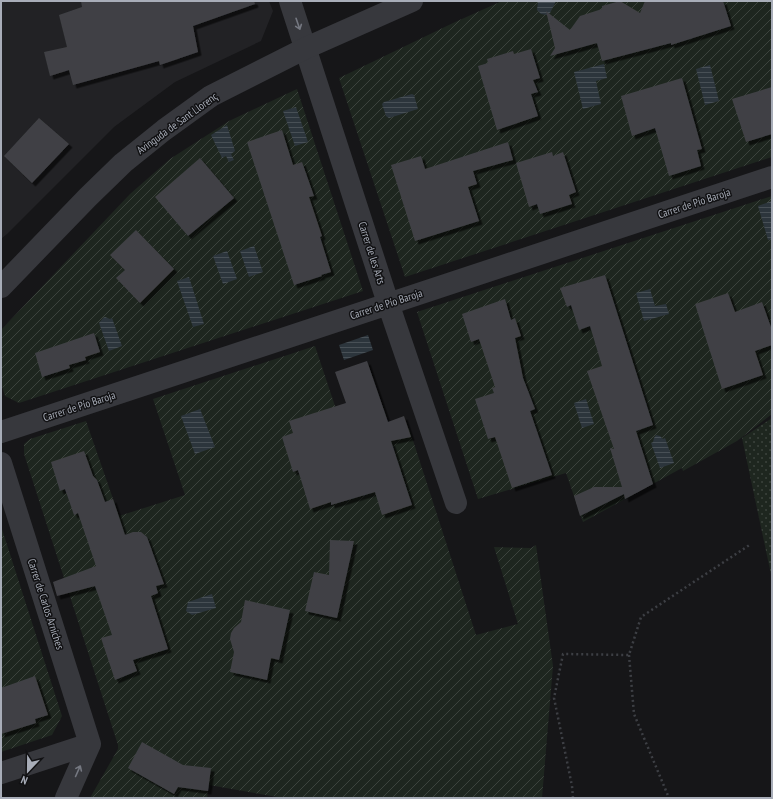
<svg xmlns="http://www.w3.org/2000/svg" width="773" height="799" font-family="'PT Sans Narrow',sans-serif">
	<style>
		.built { fill: #222225 }
		.grass { fill: url(#grass-dots) }
		.garden { fill: url(#garden-furrows) }
		.water { fill: url(#water-rules) }
		.building { fill: #404145; filter: url(#shadow) }
		.lines { fill: none; stroke-linecap: round; stroke-linejoin: round }
		.path { stroke: #3d3f44; stroke-width: 2.5; stroke-dasharray: 2 3; stroke-linecap: butt }
		.minor { stroke: #37383d; stroke-width: 22 }
		.tertiary { stroke: #37383d; stroke-width: 22 }
		.oneway { stroke: #757881 }
		.labels { text-anchor: middle; stroke-width: 3; stroke-linejoin: round; paint-order: stroke }
		.street-label { font-size: 11px; fill: #a8adb8; stroke: #111113 }
	</style>
	<defs>
		<pattern id="grass-dots" width="8" height="8" patternUnits="userSpaceOnUse"><rect width="8" height="8" fill="#1e261f"/><path d="M2 2h.1M6 6h.1" fill="none" stroke="#3c433d" stroke-width="1.8" stroke-linecap="round"/></pattern>
		<pattern id="garden-furrows" width="10" height="10" patternUnits="userSpaceOnUse"><rect width="10" height="10" fill="#1e261f"/><path d="M-1 1l2-2M0 10L10 0M9 11l2-2" fill="none" stroke="#3c433d"/></pattern>
		<pattern id="water-rules" width="6" height="5" patternUnits="userSpaceOnUse"><rect width="6" height="5" fill="#2c353c"/><path d="M0 2.5h6" fill="none" stroke="#485056"/></pattern>
		<filter id="shadow"><feDropShadow dx="3.5" dy="3.5" stdDeviation="0" flood-color="#0009"/></filter>
	</defs>
	<rect width="100%" height="100%" fill="#161618"/>
	<path class="built" d="M1,1h268l4,10 -12,30 -86,41 -61,45 -107,107 -6,5z"/>
	<path class="grass" d="M772,418v161l-30,-141z"/>
	<path class="garden" d="M502,1h270v156l-367,120 -66,-199 114,-55z
		M297,89l66,202 -344,112 -14,-7 -4,-13v-53l129,-136 40,-35 59,-38z
		M772,196v218l-35,27 -54,30 -1,-3 -99,54 -17,-49 -88,26 -61,-187z
		M315,346l34,102 60,-20 67,207 42,-11 -24,-77 37,1 5,-3 17,121 -11,132h-259l-74,-13 -2,13h-117l28,-49v-4l-94,-291v-10l6,-5 56,-18 33,95 66,-21 -32,-96z
		M1,526l61,190 -10,19 -51,17z"/>
	<path class="water" d="M538,1h18l-6,12 -3,2 -6,-1 -4,-4z
		M604,64l3,14 -11,3 5,23 -18,5 -9,-37z
		M710,65l9,36 -14,4 -9,-36z
		M412,94l2,1 4,14 -29,9 -3,-2 -4,-12 2,-2z
		M296,107l12,35 -13,4 -12,-35z
		M227,125l8,26 -4,3 3,6 -5,2 -3,-6 -4,2 -11,-23z
		M772,201v38l-4,1 -10,-34z
		M254,246l9,26 -14,5 -9,-26z
		M227,251l10,28 -14,5 -10,-28z
		M189,277l15,47 -11,3 -16,-46z
		M650,289l5,17 11,-2 3,10 -25,7 -8,-28z
		M105,317l5,2 2,-1 10,28 -13,5 -10,-28 4,-5z
		M368,335l5,15 -29,10 -5,-15z
		M586,399l8,25 -12,4 -8,-25z
		M200,409l15,38 -20,7 -14,-38z
		M656,435l4,1 3,3 2,-1 9,25 -14,5 -9,-25 2,-1 1,-4z
		M212,594l4,14 -24,7 -6,-4 2,-9z"/>
	<path class="building" d="M81,1h173l1,3 -62,22 5,26 -38,13 -1,-4 -86,24 -4,-15 -19,6 -6,-24 23,-5 -8,-32 23,-8z
		M620,1l20,12 5,-12h78l8,25 -60,19v-2l-69,18 -5,-18 -47,13 5,-8 -9,-37 24,19 10,-14 22,-7v-3z
		M531,49l9,29 -7,2 5,12 -7,2 7,22 -41,14 -19,-64 10,-3 -1,-4 26,-8 1,3z
		M682,78l20,71 -5,1 4,16 -32,10 -14,-48 -23,8 -11,-40z
		M772,87v47l-26,8 -14,-43z
		M39,118l30,26 -37,39 -28,-27z
		M282,130l11,35 9,-3 12,34 -5,1 13,39 -2,1 11,35 -10,3 1,1 -28,9 -47,-143z
		M508,142l5,18 -40,11 4,13 -9,3 11,34 -64,20 -24,-76 30,-9 4,13z
		M552,152l1,4 10,-4 13,40 -7,3 3,9 -32,10 -3,-10 -8,3 -13,-44z
		M200,158l34,40 -46,38 -33,-39z
		M136,230l38,39 -34,34 -24,-25 9,-8 -15,-15z
		M605,275l48,150 -17,6 17,53 -28,15 -1,-5 -44,22 -6,-20 20,-9h28l-12,-39 4,1 -27,-78 15,-5 -12,-40 -11,4 -8,-25 -4,2 -7,-19z
		M728,293l7,19 27,-10 10,28v15l-17,6 8,24 -41,14 -27,-85z
		M505,299l6,21 4,-2 6,18 -6,2 8,40 12,31 -5,2 22,64 -40,13 -17,-51 -7,2 -13,-40 19,-6 -2,-5 3,-1 -16,-48 -8,3 -9,-28z
		M94,333l6,19 -15,5 1,3 -17,5 1,3 -28,9 -7,-24z
		M367,361l21,61 16,-6 7,21 -20,4 21,64 -30,10 -7,-23 -44,13v-3l-21,7 -12,-39 -5,2 -11,-35 11,-4 -4,-12 57,-18 -11,-31z
		M84,451l9,25 4,4 8,22 8,-3 12,36 8,-3h8l6,5 17,47 -8,2 2,7 -7,3 17,53 -35,11 4,11 -22,9 -14,-42 11,-3 -17,-49 -38,10 -4,-14 43,-16 -18,-53 -4,2 -9,-26 -5,2 -9,-29z
		M330,540l24,1 -17,77 -32,-7 9,-39 15,3z
		M245,600l45,10 -11,50 -8,-2 -4,22 -37,-8 4,-20 -4,-13 1,-6 3,-5 7,-6z
		M35,676l13,39 -13,4 1,4 -35,11v-46z
		M142,742l41,23 28,3 -3,23 -30,-4 -4,7 -46,-26z"/>
	<g class="lines">
		<path class="path" d="M629,655l5,59 35,84
			M573,798l-1,-12 -18,-88 9,-44 66,1 12,-38 110,-73"/>
		<path class="minor" d="M290,1l98,302 68,200
			M1,432l771,-255
			M1,463l89,281
			M1,773l89,-29
			M66,798l24,-54"/>
		<path class="tertiary" d="M1,287l87,-90 35,-34 41,-33 47,-34 95,-48 106,-47"/>
	</g>
	<defs><path id="oneway-shaft" d="M-6 0H5M1.5-3L5.5 0L1.5 3" fill="none" stroke-width="1.6" stroke-linecap="round" stroke-linejoin="round"/></defs>
	<g class="oneway">
		<use href="#oneway-shaft" transform="translate(298 24) rotate(71)"/>
		<use href="#oneway-shaft" transform="translate(78 771) rotate(-66)"/>
	</g>
	<g class="labels">
		<g class="street-label">
			<text transform="translate(177 123) rotate(-36)" y="4">Avinguda de Sant Llorenç</text>
			<text transform="translate(694 203) rotate(-18)" y="4">Carrer de Pío Baroja</text>
			<text transform="translate(372 253) rotate(72)" y="4">Carrer de les Arts</text>
			<text transform="translate(386 304) rotate(-18)" y="4">Carrer de Pío Baroja</text>
			<text transform="translate(79 406) rotate(-18)" y="4">Carrer de Pío Baroja</text>
			<text transform="translate(46 604) rotate(72)" y="4">Carrer de Carlos Arniches</text>
		</g>
	</g>
	<rect width="773" height="799" fill="none" stroke="#a8adb8" stroke-width="4"/>
	<g transform="translate(28 771) rotate(202)" stroke="#111113" stroke-width="3" paint-order="stroke">
	<path d="M0-3L7 15L0 10L-7 15Z" fill="#a8adb8"/>
	<text y="-6" font-size="11" font-weight="bold" text-anchor="middle" fill="#a8adb8">N</text>
	</g>
</svg>
